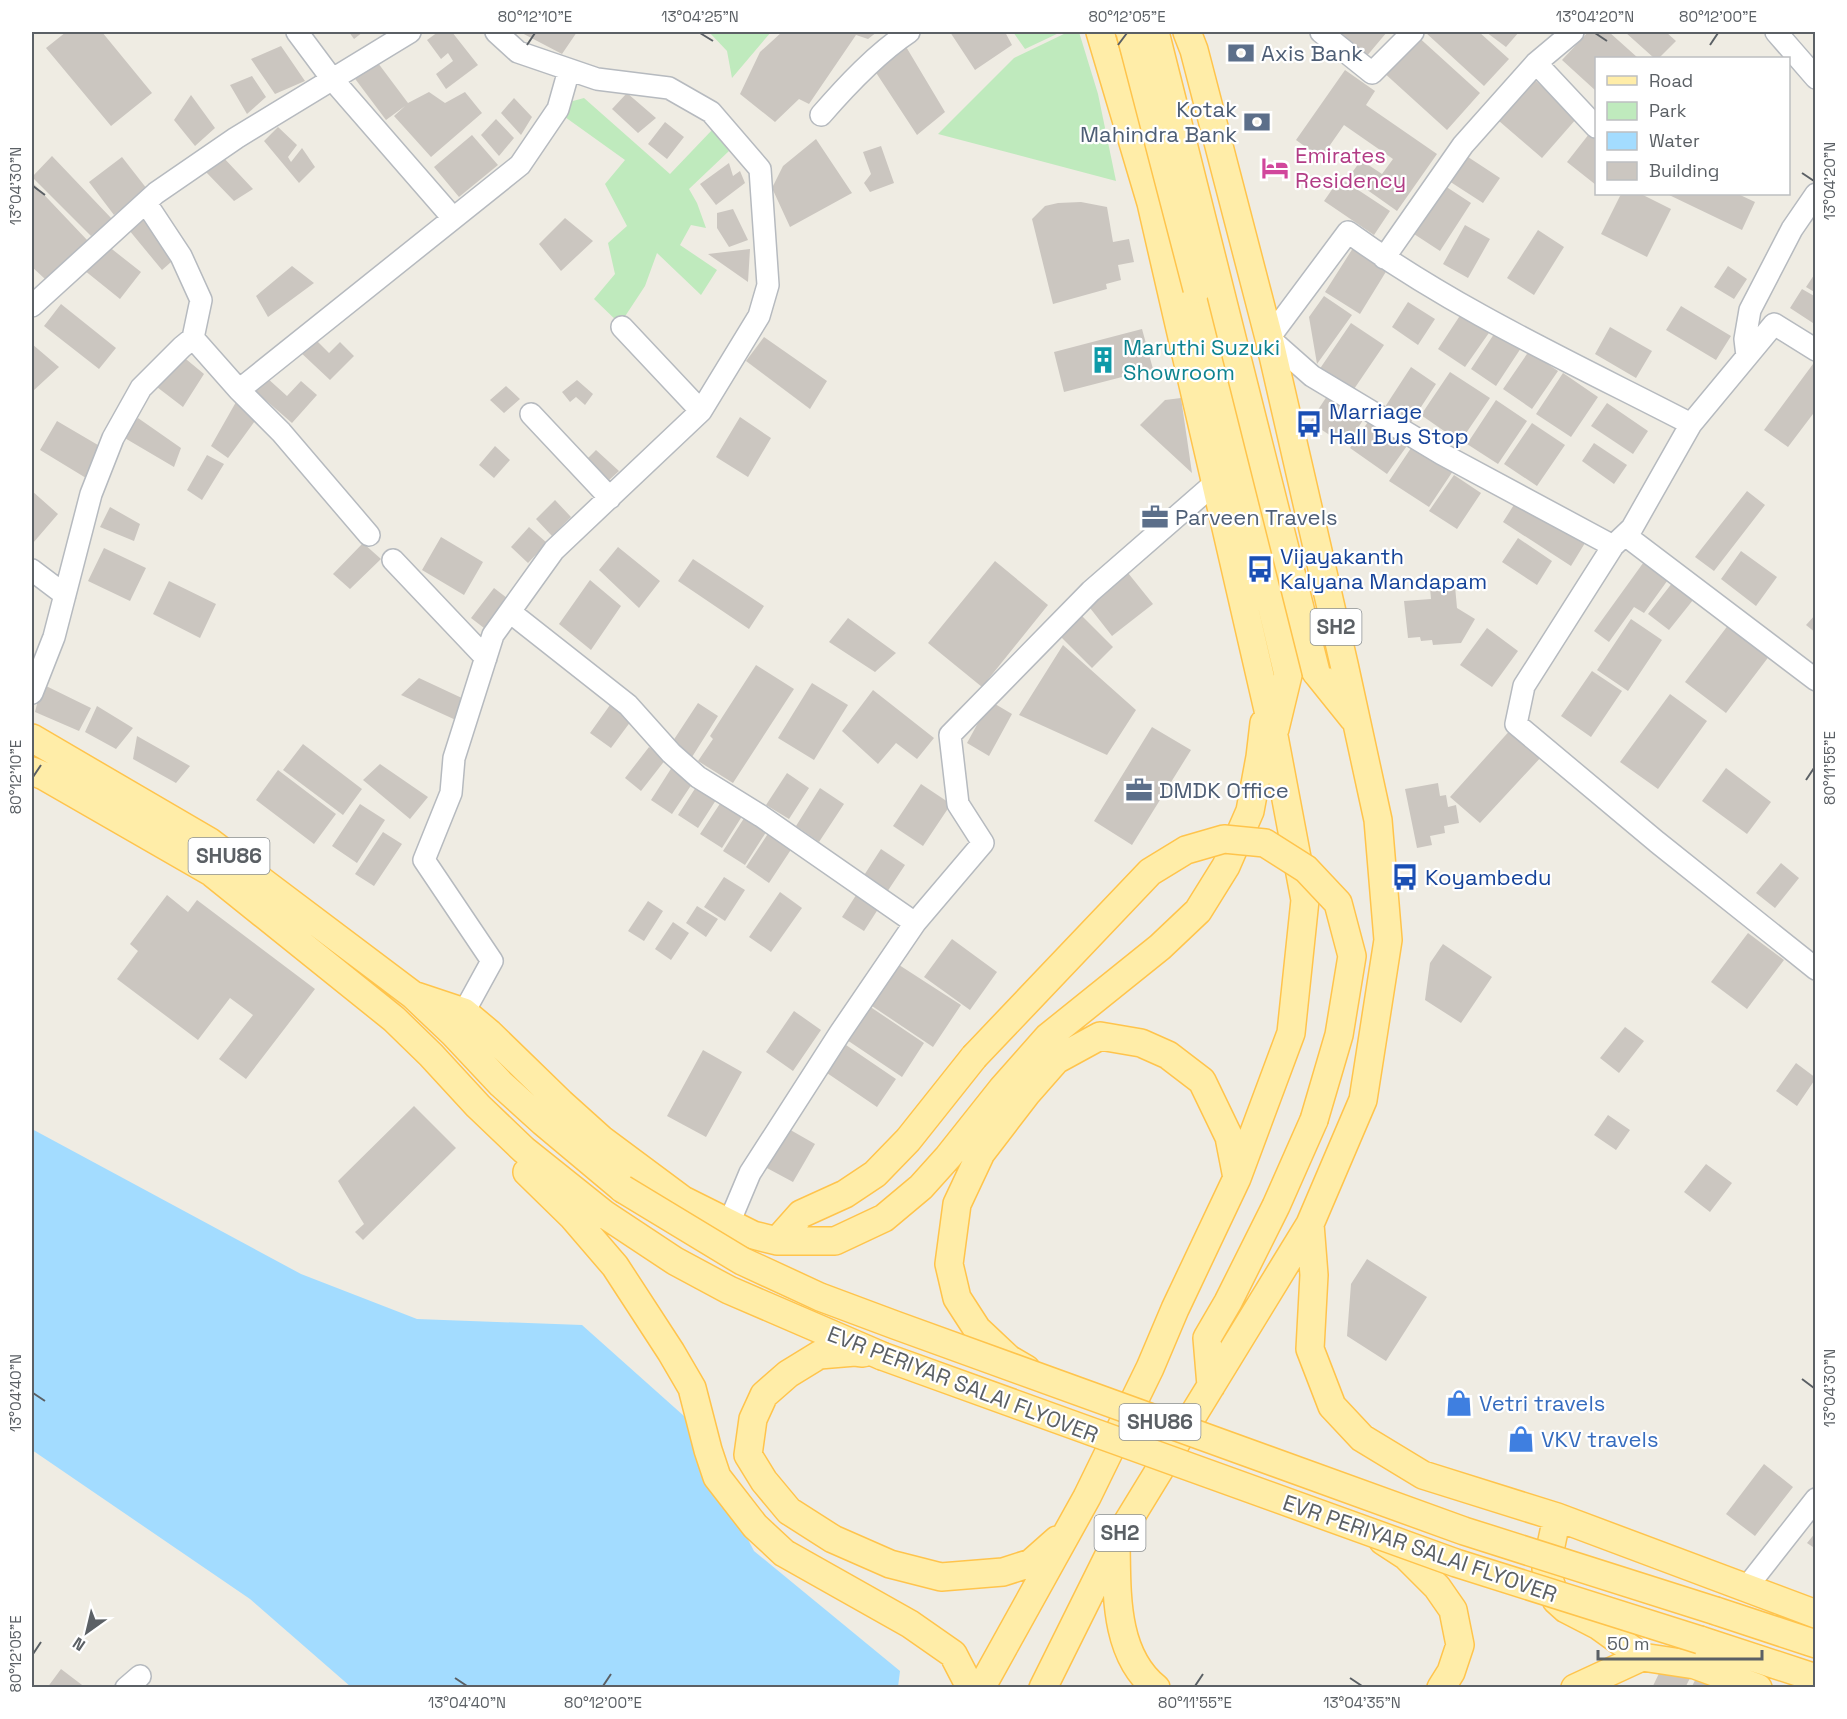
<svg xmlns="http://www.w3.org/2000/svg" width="1847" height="1719" font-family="'Space Grotesk',sans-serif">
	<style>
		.green { fill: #bfeabd }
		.water { fill: #a3dcff }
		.building { fill: #cbc6c0 }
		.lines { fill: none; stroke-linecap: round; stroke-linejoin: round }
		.minor-casing { stroke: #b6babf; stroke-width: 24 }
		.major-casing { stroke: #ffc44c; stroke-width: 30 }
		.minor { stroke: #fff; stroke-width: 21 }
		.major { stroke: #ffeda8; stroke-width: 27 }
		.major-bridge-casing { stroke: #ffc44c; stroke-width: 30; stroke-linecap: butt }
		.major-bridge { stroke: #ffeda8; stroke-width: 27 }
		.ticks { fill: none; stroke: #5b6065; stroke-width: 2 }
		.labels { text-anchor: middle; stroke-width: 4.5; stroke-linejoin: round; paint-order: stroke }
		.shield { fill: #fff; stroke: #8c9093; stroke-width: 1.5 }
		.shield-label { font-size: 21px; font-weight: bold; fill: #5b6065 }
		.service-label { font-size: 22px; fill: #4e5e75; stroke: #fff; text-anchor: start }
		.hotel-label { font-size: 22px; fill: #b23c85; stroke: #fff; text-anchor: start }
		.culture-label { font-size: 22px; fill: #0d838f; stroke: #fff; text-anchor: start }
		.transit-label { font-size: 22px; fill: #164399; stroke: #fff; text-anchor: start }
		.street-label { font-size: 22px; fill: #5b6065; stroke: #fff }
		.shop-label { font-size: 22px; fill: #366cbe; stroke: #fff; text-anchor: start }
		.neatline { fill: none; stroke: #5b6065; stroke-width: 2 }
		.ticks-label { font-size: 15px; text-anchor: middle; fill: #5b6065 }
	</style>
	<rect width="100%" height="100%" fill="#efece3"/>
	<path class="green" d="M709,32h62l-39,46 -5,-27z
		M1013,32h48l-36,17z
		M1068,32h11l19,62 18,87 -178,-47 76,-76z
		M584,98l86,76 42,-44 17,21 -40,38 8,14 9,25 -15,-3 -11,20 37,25 -16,25 -44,-42 -12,33 -25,38 -26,-25 21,-25 -7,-31 19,-17 -22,-42 20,-24 -74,-53z"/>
	<path class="water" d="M32,1129l269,145 116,45 165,6 102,91 70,135 146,120 -2,16h-547l-101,-88 -218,-149z"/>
	<path class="building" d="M66,32h36l50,61 -41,33 -65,-78z
		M349,32h14l-9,7z
		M438,32h14l26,33 -32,24 -10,-15 17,-13 -5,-8 -7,6 -14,-19z
		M520,32h57l-15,22z
		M782,32h95l-9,7 -12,-4 -47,69 -10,-5 -24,23 -35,-28 20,-42z
		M950,32h55l7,13 -37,25z
		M1335,32h52l-21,25z
		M1425,32h54l30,27 -25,27z
		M1486,32h33l-13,15z
		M1588,32h21l29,26h-42v33l-34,-31z
		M1625,32h41l10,9 -17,17h-5z
		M1415,34l65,59 -33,37 -65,-59z
		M902,40l43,72 -28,23 -46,-70z
		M281,46l24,35 -30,13 -24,-35z
		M375,59l33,44 21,-11 16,11 20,-11 17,21 -51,44 -37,-41 11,-10 -19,14 -33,-44z
		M1345,70l30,21 -9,14 71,49 -40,57 -48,-34 12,-17 21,14 11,-15 -49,-34 -23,33 -25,-18z
		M252,76l14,21 -19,17 -17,-29z
		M1535,80l42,38 -35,40 -43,-37z
		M627,93l29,25 -18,15 -26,-24z
		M191,95l24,33 -20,18 -21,-26z
		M514,98l18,19 -11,18 -20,-22z
		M496,119l18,19 -15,18 -18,-21z
		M665,122l19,15 -17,22 -19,-15z
		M278,127l19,18 -9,12 3,5 11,-14 13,19 -16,16 -35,-42z
		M1589,134l7,6v45l-29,-23z
		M472,135l26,30 -39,32 -25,-30z
		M816,139l36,54 -62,34 -18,-39 11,-22z
		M881,146l13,37 -24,9 -6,-9 7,-9 -8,-22z
		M1465,155l35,23 -17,25 -34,-22z
		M52,156l60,63 -21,17 -59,-59z
		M222,156l31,33 -19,12 -29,-30z
		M122,157l25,32 -33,26 -25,-33z
		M729,163l4,13 7,-5 5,12 -29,22 -16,-21z
		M1340,178l50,33 -16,24 -50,-34z
		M32,182l56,59 -43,38 -13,-12z
		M1445,186l26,17 -31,48 -26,-17z
		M1621,194h20l30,15 -24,48 -46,-23z
		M1667,194h71l17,8 -13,28z
		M1081,202l26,5 6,35 16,-3 5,23 -16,3 3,15 -15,4 1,5 -54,15 -21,-85 13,-13 13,-3z
		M733,209l15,31 -19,7 -12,-19v-15z
		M147,215l32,40 -17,15 -33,-40z
		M565,218l28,23 -32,30 -22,-27z
		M1465,225l25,14 -22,39 -25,-14z
		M1538,230l26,17 -30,48 -27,-17z
		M108,246l33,26 -21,27 -36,-29z
		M1353,248l34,22 -27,44 -35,-22z
		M750,249l-2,33 -40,-28z
		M292,266l22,17 -46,34 -12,-21z
		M1728,266l19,13 -13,20 -20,-12z
		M1816,272v21l-10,-6z
		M1802,289l14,8v28l-26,-17z
		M1324,296l28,19 -35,49 -8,-47z
		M1408,302l27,17 -17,26 -26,-18z
		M61,304l55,44 -17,21 -55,-43z
		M1681,306l50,30 -15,24 -50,-30z
		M1463,311l28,19 -26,37 -27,-18z
		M1351,323l33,22 -32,47 -33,-22z
		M1610,327l42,24 -16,27 -41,-24z
		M1142,329l11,40 -89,23 -10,-40z
		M1496,331l25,17 -25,38 -25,-17z
		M312,336l17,17 11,-11 14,14 -24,24 -32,-30z
		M764,337l63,44 -17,28 -64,-48z
		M32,344l27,23 -26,24 -1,-1z
		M1529,351l29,20 -26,38 -29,-20z
		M181,355l23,19 -21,33 -30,-23z
		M1813,364l3,3v43l-28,37 -24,-17z
		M1411,367l25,17 -30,46 -25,-17z
		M1450,372l40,26 -30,44 -39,-27z
		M1563,373l35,24 -27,40 -35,-23z
		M266,377l21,19 14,-15 16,14 -25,28 -38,-33z
		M577,380l16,14 -8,11 -9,-8 -6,5 -8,-10z
		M506,386l14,13 -16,14 -14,-13z
		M1331,390l36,24 -21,32 -36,-24z
		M1181,398l11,75 -52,-48 25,-25z
		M1496,400l31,21 -29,43 -31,-20z
		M236,402l21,16 -29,40 -17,-12z
		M1607,403l41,28 -15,23 -42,-28z
		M1372,416l37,27 -22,31 -37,-26z
		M740,417l31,21 -23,39 -32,-20z
		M138,418l43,30 -7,19 -51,-30z
		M57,421l46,27 -17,30 -46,-28z
		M1532,423l33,22 -28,41 -33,-22z
		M1415,442l40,26 -26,39 -40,-26z
		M1594,443l33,22 -13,19 -32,-23z
		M495,446l15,14 -16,18 -15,-13z
		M596,450l23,21 -12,11 -21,-22z
		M207,455l17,9 -22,36 -15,-10z
		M1454,475l27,18 -24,36 -28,-18z
		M32,491l26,23 -25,29 -1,-1z
		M1747,491l18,14 -51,66 -19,-14z
		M555,500l16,17 -19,19 -16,-17z
		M1517,500l68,43 -14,23 -68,-44z
		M110,507l30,17 -6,17 -34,-14z
		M529,527l18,16 -19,20 -17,-16z
		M441,537l42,25 -19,33 -42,-25z
		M1518,538l34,23 -15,24 -35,-23z
		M363,543l18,16 -31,30 -17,-15z
		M618,547l42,34 -21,27 -40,-38z
		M104,548l42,20 -16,33 -42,-20z
		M1741,551l36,26 -21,29 -35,-27z
		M693,559l71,47 -15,23 -71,-48z
		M1646,559l24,18 -26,36 -10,-6 -25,35 -15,-11z
		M995,561l53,44 -66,82 -54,-44z
		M1124,568l29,36 -41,32 -29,-37z
		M1676,578l21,17 -28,35 -21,-16z
		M590,580l31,26 -30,44 -32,-26z
		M169,581l47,23 -16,34 -47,-24z
		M1455,586l2,22 18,11 -14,24 -28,2 -1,-5 -11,1 -1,-4 -12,1 -4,-37 27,-2 -1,-11z
		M494,588l13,10 -23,30 -13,-10z
		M1077,611l36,36 -21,21 -36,-36z
		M1816,614v19l-10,-8z
		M848,618l48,35 -21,19 -46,-30z
		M1631,619l31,21 -34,51 -31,-21z
		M1729,624l41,31 -44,58 -41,-31z
		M1487,628l31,23 -26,36 -32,-22z
		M1063,645l73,65 -29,45 -88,-40z
		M756,665l38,24 -61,94 -35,-22 15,-22 -3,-3z
		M1592,671l30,20 -31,46 -30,-21z
		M419,678l45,21 -6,22 -57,-26z
		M812,683l36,22 -34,55 -36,-22z
		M42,684l49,24 -12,23 -44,-19z
		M873,690l61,48 -17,21 -21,-16 -18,21 -36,-33z
		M1670,694l37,27 -49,68 -38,-27z
		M990,701l22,13 -23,42 -22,-13z
		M698,703l20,13 -26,41 -21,-13z
		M610,705l21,16 -20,27 -21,-15z
		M97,706l36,22 -17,21 -31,-17z
		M1152,727l39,23 -59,95 -38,-24z
		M1513,727l30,28 -63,68 -30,-26z
		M137,736l53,30 -14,17 -43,-24z
		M303,744l59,45 -19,26 -60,-45z
		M649,747l17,12 -25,32 -16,-13z
		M380,764l48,33 -18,22 -47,-39z
		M674,764l22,14 -24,36 -21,-14z
		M1726,768l45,34 -24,32 -45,-33z
		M278,770l58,44 -22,30 -58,-44z
		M787,773l22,15 -20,31 -23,-14z
		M1438,783l2,13 6,-1 2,12 8,-2 3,18 -15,3 1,7 -15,3 2,9 -15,3 -12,-59z
		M921,784l30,20 -28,42 -30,-20z
		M696,787l20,13 -18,28 -20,-13z
		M820,788l24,16 -25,38 -23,-16z
		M725,796l21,14 -24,38 -22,-14z
		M360,804l25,16 -28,43 -25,-17z
		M748,812l22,14 -25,39 -22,-14z
		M773,826l23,16 -27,41 -23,-16z
		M383,832l19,12 -28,42 -19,-12z
		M881,849l24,16 -20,30 -24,-15z
		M1781,863l18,15 -24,30 -19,-15z
		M724,877l21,13 -20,31 -21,-14z
		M860,889l22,14 -18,28 -22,-14z
		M780,892l22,16 -31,44 -22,-15z
		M167,895l21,17 9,-12 118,89 -69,90 -27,-20 34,-44 -23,-17 -32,42 -81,-61 21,-28 -8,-7z
		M648,901l15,10 -19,30 -16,-10z
		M697,906l21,13 -12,18 -20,-14z
		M673,922l16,11 -18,27 -16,-11z
		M1748,933l36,27 -37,49 -36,-27z
		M952,939l45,33 -27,38 -46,-33z
		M1443,944l49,33 -31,46 -36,-23 5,-37z
		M896,963l65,42 -28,42 -64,-43z
		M869,1006l55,37 -22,34 -55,-37z
		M794,1011l27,19 -28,41 -27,-19z
		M1625,1027l19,14 -25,32 -19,-15z
		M846,1045l50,34 -19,28 -50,-34z
		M703,1050l39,22 -36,65 -39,-21z
		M1796,1063l20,15 -19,28 -21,-15z
		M414,1106l42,42 -93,92 -8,-8 9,-8 -26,-43z
		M1608,1115l22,15 -14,20 -22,-15z
		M787,1128l28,16 -22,38 -28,-15z
		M1706,1164l26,19 -22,29 -26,-20z
		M1367,1259l60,38 -41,64 -39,-25 4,-52z
		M1764,1464l29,23 -38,49 -29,-22z
		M1816,1532v17l-9,-6z
		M1663,1665l27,13 -5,10h-33z
		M61,1669l25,19h-39z
		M1699,1673l27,15h-35z"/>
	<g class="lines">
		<defs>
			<path id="minor" d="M297,32l35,47 121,139
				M1321,32l51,41 41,-41
				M1776,32l40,46
				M1536,63l60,64
				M821,115c26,-30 55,-61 88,-83
				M1384,258l79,-113 73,-82 37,-31
				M32,306l124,-113 80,-55 174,-106
				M622,327l79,84
				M193,338l46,52 42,42 88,103
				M1816,350l-42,-26 -83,100 -59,104 -19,18 -89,140 -8,38 141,118 159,127
				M1747,356l-2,-17 5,-29 42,-81 24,-35
				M239,390l281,-225 38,-56 11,-39
				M531,414l79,84
				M1625,535l191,145
				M1613,546l-171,-92 -130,-78 -43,-38 79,-106c106,77 227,132 343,192
				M393,560l93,98
				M32,570l33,25
				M510,612l118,93 43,48 27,24 63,39 154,107
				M32,693l22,-56 37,-143 22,-56 28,-50 41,-41 11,-9 8,-38 -20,-44 -35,-53
				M464,1012l28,-51 -68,-101 27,-67 3,-35 39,-123 61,-85 147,-139 58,-95 9,-31 -8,-116 -49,-57 -42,-24 -72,-9 -79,-27 -22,-20
				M729,1223l21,-50 90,-140 75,-110 68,-80 -25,-39 -8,-69 141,-144 124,-108
				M1746,1588l70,-89
				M126,1688l14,-12"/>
			<path id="major" d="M1197,289l91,386 -13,54
				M1316,672l37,46
				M32,738l178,104 203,153 41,39 47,50 42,38 80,67
				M32,771l12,5 167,96 183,147 37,36 47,51 46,44 80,64 71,47 54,29 153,66
				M413,995l51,17 25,21 72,70 40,36 82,61 70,35 24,6h58l49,-23 37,-31 27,-30 54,-68 46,-52 112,-90 38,-36 28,-45 24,-55 10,-54 4,-34
				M527,1172l45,44 43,50 56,86 21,36 16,62 9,27 38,49 29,27 126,71 43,30 14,27v7
				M1310,1224l4,51 -4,74 22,57 30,32 61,37 134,42 259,97
				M777,1241l24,-27 44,-20 30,-20 33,-34 66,-83
				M863,1353l-8,-1 -36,3 -31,19 -24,21 -11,24 -5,36 16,26 25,30 44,28 57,25 51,13 62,-5 28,-9 26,-23
				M1026,1369l-17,-10 -32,-30 -20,-31 -8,-34 8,-60 24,-51 46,-60 29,-33 44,-24 41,7 27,12 34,26 27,56 8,41
				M1211,1386l-4,-48 21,-36 48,-96 38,-86
				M1557,1517l-11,52 10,31 10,9 33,17 43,31 53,8 63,23
				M1383,1541l23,15 31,31 16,23 7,35 -9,27 -10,16
				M1116,1544c1,49 -2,110 40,144
				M1716,1611l100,33
				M1700,1640l116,38
				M981,1688l106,-191 63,-129 25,-59 62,-131 54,-145 14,-133 -31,-164 -123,-533 -51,-171
				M1043,1688l73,-147 194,-317 53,-124 25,-160 -10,-120 -34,-156 -75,-326 -75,-288 -7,-18
				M1575,1688l67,-31"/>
		</defs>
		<use href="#minor" class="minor-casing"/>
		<use href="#major" class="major-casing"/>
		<use href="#minor" class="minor"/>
		<use href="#major" class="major"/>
		<defs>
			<path id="major-bridge" d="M1130,32l67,257
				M1155,32l161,640
				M974,1057l176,-185 36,-22 38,-11 41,4 41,26 32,34 14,53 -13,79 -25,85
				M623,1189l119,72 78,36 75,28 569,206 252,80
				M882,1356l574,207 244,77"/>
		</defs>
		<use href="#major-bridge" class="major-bridge-casing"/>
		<use href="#major-bridge" class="major-bridge"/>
	</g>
	<path class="ticks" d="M700,33l13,8M1595,33l12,8M527,45l8,-12M1118,45l9,-12M1710,45l8,-12M1802,173l12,8M33,186l12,9M33,777l8,-12M1806,780l8,-12M1802,1379l12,9M33,1393l12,8M33,1654l8,-12M455,1678l12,8M1350,1678l12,8M603,1686l8,-12M1195,1686l8,-12"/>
	<defs>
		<symbol id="bank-bare" viewBox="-9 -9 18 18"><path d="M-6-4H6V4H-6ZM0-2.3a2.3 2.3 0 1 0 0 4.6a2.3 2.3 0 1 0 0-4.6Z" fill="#5c6f8a" stroke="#fff" stroke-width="2.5" paint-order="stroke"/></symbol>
		<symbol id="hotel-bare" viewBox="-9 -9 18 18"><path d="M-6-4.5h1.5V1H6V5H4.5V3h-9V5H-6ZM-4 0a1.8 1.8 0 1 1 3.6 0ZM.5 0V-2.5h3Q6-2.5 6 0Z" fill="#d1479c" stroke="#fff" stroke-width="2.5" paint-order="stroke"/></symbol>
		<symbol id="building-bare" viewBox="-9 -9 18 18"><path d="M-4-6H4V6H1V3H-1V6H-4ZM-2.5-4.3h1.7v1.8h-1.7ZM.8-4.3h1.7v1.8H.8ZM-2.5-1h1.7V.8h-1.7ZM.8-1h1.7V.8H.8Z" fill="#0f9aa8" stroke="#fff" stroke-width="2.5" paint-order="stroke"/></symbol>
		<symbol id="bus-bare" viewBox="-9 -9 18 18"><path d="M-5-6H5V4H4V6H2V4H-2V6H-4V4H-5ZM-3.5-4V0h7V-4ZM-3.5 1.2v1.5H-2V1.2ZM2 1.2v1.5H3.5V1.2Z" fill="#1a4fb4" stroke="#fff" stroke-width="2.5" paint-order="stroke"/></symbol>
		<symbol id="office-bare" viewBox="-9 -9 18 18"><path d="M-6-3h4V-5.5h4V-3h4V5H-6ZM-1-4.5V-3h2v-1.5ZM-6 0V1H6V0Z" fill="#5c6f8a" stroke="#fff" stroke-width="2.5" paint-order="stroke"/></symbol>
		<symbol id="shop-bare" viewBox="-9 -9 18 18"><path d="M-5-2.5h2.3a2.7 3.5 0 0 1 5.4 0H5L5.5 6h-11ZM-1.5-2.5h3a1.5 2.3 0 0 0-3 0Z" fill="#3f7fe0" stroke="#fff" stroke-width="2.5" paint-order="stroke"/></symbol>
	</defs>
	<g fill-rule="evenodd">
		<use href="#bank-bare" x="1222" y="34" width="38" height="38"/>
		<use href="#bank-bare" x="1238" y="103" width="38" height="38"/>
		<use href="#hotel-bare" x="1256" y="149" width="38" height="38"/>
		<use href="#building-bare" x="1084" y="341" width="38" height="38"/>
		<use href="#bus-bare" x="1290" y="405" width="38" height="38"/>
		<use href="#office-bare" x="1136" y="498" width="38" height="38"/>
		<use href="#bus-bare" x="1241" y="550" width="38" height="38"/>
		<use href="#office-bare" x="1120" y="771" width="38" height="38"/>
		<use href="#bus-bare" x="1386" y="858" width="38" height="38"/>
		<use href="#shop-bare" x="1440" y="1384" width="38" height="38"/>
		<use href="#shop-bare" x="1502" y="1420" width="38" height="38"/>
	</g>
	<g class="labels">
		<g class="shield">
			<rect x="1310.5" y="609" width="51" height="36" rx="4.5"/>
			<rect x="188.5" y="838" width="81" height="36" rx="4.5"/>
			<rect x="1119.5" y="1404" width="81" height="36" rx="4.5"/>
			<rect x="1094.5" y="1515" width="51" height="36" rx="4.5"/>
		</g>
		<g class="shield-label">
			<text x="1336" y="634">SH2</text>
			<text x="229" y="863">SHU86</text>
			<text x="1160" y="1429">SHU86</text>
			<text x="1120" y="1540">SH2</text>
		</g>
		<g class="service-label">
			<text x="1261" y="61">Axis Bank</text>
			<text x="1237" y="117" text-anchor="end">Kotak<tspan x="1237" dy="25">Mahindra Bank</tspan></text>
			<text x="1175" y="525">Parveen Travels</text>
			<text x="1159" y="798">DMDK Office</text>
		</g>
		<g class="hotel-label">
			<text x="1295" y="163">Emirates<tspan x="1295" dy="25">Residency</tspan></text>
		</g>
		<g class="culture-label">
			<text x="1123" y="355">Maruthi Suzuki<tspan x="1123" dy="25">Showroom</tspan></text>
		</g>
		<g class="transit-label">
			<text x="1329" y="419">Marriage<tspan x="1329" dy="25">Hall Bus Stop</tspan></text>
			<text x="1280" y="564">Vijayakanth<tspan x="1280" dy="25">Kalyana Mandapam</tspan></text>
			<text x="1425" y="885">Koyambedu</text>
		</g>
		<g class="street-label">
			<text transform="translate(963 1384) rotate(21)" y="8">EVR PERIYAR SALAI FLYOVER</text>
			<text transform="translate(1420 1548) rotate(19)" y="8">EVR PERIYAR SALAI FLYOVER</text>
		</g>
		<g class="shop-label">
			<text x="1479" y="1411">Vetri travels</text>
			<text x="1541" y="1447">VKV travels</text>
		</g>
	</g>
	<rect width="1847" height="1719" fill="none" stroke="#ffffff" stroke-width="66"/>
	<rect x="1595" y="57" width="195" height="138" fill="#ffffff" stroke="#bdbfc1" stroke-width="1.5"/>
	<rect x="1607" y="76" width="30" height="9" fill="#ffeda8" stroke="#bdbfc1" stroke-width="1.5"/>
	<text x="1649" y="87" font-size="18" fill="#5b6065">Road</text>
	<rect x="1607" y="102" width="30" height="18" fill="#bfeabd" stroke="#bdbfc1" stroke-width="1.5"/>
	<text x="1649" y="117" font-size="18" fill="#5b6065">Park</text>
	<rect x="1607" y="132" width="30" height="18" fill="#a3dcff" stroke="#bdbfc1" stroke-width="1.5"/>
	<text x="1649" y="147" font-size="18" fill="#5b6065">Water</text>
	<rect x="1607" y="162" width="30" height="18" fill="#cbc6c0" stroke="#bdbfc1" stroke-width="1.5"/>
	<text x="1649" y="177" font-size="18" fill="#5b6065">Building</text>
	<g transform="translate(87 1632) rotate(214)" stroke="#ffffff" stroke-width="4.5" paint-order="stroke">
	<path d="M0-4.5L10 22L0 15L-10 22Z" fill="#5b6065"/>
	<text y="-9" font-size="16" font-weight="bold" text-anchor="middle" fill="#5b6065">N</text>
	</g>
	<path d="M1598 1650v9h164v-9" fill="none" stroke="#5b6065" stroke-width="3"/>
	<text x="1607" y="1650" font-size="18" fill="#5b6065" stroke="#ffffff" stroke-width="4.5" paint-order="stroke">50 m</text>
	<rect x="33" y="33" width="1781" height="1653" class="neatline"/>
	<g class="ticks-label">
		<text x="535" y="22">80°12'10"E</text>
		<text x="700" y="22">13°04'25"N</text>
		<text x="1127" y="22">80°12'05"E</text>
		<text x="1595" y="22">13°04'20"N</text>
		<text x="1718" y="22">80°12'00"E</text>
		<text transform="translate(1830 181) rotate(-90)" y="5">13°04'20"N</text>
		<text transform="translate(16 186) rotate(-90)" y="5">13°04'30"N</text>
		<text transform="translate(1830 768) rotate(-90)" y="5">80°11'55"E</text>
		<text transform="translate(16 777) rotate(-90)" y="5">80°12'10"E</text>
		<text transform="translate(1830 1388) rotate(-90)" y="5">13°04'30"N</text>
		<text transform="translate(16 1393) rotate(-90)" y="5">13°04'40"N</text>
		<text transform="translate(16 1654) rotate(-90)" y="5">80°12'05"E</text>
		<text x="467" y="1708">13°04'40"N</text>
		<text x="603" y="1708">80°12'00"E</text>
		<text x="1195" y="1708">80°11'55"E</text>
		<text x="1362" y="1708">13°04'35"N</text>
	</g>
</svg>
